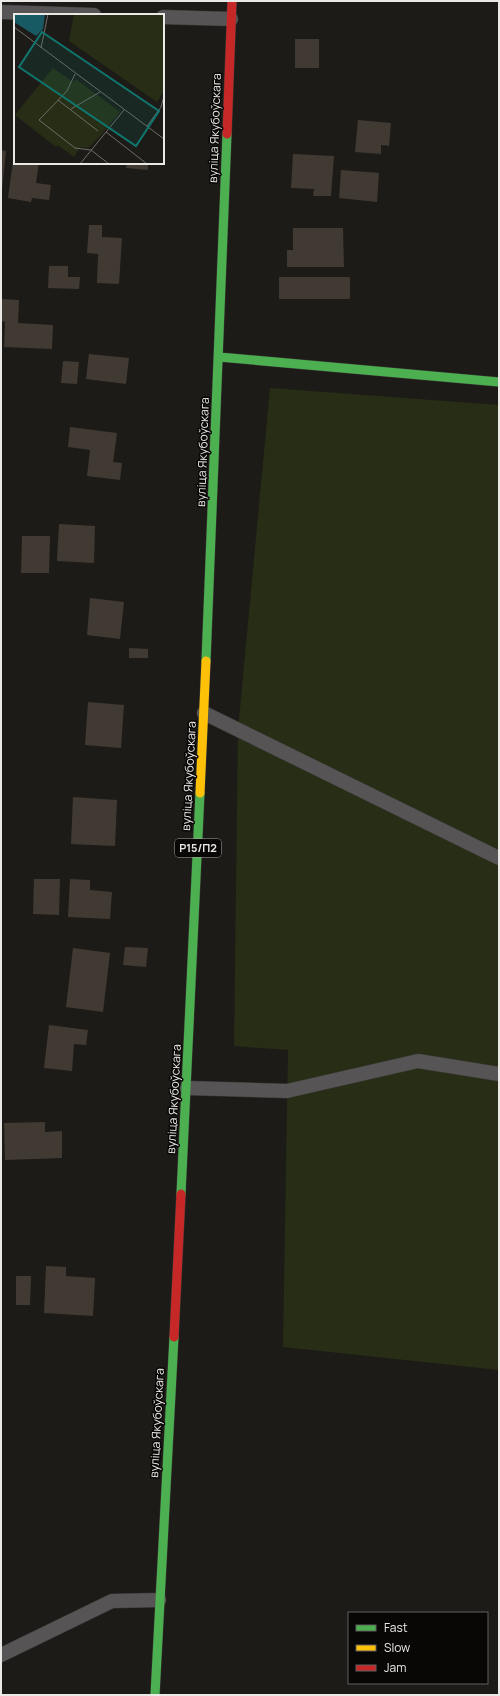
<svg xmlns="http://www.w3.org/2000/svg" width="500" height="1696" font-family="Manrope,sans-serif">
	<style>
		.green { fill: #272e15 }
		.building { fill: #413a32 }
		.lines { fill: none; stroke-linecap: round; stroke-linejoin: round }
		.lane-casing { stroke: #393836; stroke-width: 15 }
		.fast-casing { stroke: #393836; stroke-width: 10 }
		.slow-casing { stroke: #393836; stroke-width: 10 }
		.jam-casing { stroke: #393836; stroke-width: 10 }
		.lane { stroke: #565454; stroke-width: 14 }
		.fast { stroke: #4caf50; stroke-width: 9 }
		.slow { stroke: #ffc107; stroke-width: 9 }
		.jam { stroke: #c62828; stroke-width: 9 }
		.labels { text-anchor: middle; stroke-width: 3; stroke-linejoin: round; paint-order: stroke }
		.shield { fill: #080705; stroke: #a7a5a2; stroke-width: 1 }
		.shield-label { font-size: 11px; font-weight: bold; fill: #ebe9e6 }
		.street-label { font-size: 12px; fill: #ebe9e6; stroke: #080705 }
		.inset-road { fill: none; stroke: #6f6d6a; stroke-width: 1 }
		.view { fill: #0f766e; fill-opacity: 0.15; stroke: #0f766e; stroke-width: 2 }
		.inset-edge { fill: none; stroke: #ebe9e6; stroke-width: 2 }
	</style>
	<rect width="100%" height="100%" fill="#1d1b18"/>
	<path class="green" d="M270,388l229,17v965l-216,-23 5,-297 -54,-4 4,-316z"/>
	<path class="building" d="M295,39h24v29h-24z
		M358,120l33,3 -2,23 -8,-1v9l-26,-2z
		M1,150l5,1 -4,39h-1z
		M14,153l1,10h24l-3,20 15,2 -2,15 -17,-2 -1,4 -23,-4z
		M293,154l41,2 -3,40h-18l1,-7 -23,-1z
		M127,163h21v7l-22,-2z
		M341,170l38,3 -2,29 -38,-4z
		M89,225h13v12l20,1 -3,46 -22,-1 1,-29 -11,-1z
		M293,228h50l1,39h-57v-17h6z
		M49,266h19v11h12l-1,12 -31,-1z
		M279,277h71v22h-71z
		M1,299l18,1 -1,23 35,2 -1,24 -48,-2 1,-25 -4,-1z
		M89,354l40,4 -3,26 -40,-5z
		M63,361l16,1 -2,22 -16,-1z
		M70,427l47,6 -4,29 9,1 -2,17 -33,-4 3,-26 -22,-3z
		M59,524l36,2 -1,37 -37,-2z
		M22,536h28l-1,37h-28z
		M90,598l34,4 -4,37 -33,-4z
		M129,648l19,1v9h-19z
		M88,702l36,3 -3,43 -36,-3z
		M73,797l44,3 -2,46 -44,-2z
		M34,879h26l-1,36 -26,-1z
		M70,879l20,1v10l22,2 -2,27 -42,-2z
		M125,947l23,1 -2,19 -23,-2z
		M73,948l37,5 -7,59 -37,-5z
		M49,1025l39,5 -2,15 -12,-1 -2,27 -28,-3z
		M45,1122v10l17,-1v27l-57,2 -1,-37z
		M46,1266l20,1v9l29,2 -2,38 -49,-3z
		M16,1276h15l-1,29h-14z"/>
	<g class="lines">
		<defs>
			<path id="lane" d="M1,12l93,3
				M163,17l68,2
				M204,713l295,145
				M187,1088l100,3 131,-30 81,13
				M1,1655l111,-54 47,-1"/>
			<path id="fast" d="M219,357l280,25
				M206,661l21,-527
				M181,1194l19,-401
				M155,1695l19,-358"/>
			<path id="slow" d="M200,793l6,-132"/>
			<path id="jam" d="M227,134l5,-133
				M174,1337l7,-143"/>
		</defs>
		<use href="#lane" class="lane-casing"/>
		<use href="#fast" class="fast-casing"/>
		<use href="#slow" class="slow-casing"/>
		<use href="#jam" class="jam-casing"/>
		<use href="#lane" class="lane"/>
		<use href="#fast" class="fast"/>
		<use href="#slow" class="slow"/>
		<use href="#jam" class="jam"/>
	</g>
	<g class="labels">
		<rect class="shield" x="175" y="839" width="46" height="18" rx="3"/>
		<g class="shield-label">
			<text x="198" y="852">Р15/П2</text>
		</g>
		<g class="street-label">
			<text transform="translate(215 128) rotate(-88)" y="4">вуліца Якубоўскага</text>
			<text transform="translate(203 452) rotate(-88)" y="4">вуліца Якубоўскага</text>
			<text transform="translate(189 776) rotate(-87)" y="4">вуліца Якубоўскага</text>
			<text transform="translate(174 1099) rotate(-87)" y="4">вуліца Якубоўскага</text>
			<text transform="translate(157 1423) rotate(-87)" y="4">вуліца Якубоўскага</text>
		</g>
	</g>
	<g transform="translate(14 14)">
		<rect width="150" height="150" fill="#1d1b18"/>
		<path d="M60,0h90v77l-7,11 -88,-61zM39,54l20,14 3,-3 44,33 -19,23 -13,13 -8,-1 -6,10 -16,-12 -2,2 -41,-32z" fill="#272e15"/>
		<path d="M0,0h31l-2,15 -7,7 -22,-14z" fill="#185a64"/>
		<path class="inset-road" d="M0,13l150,112M27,34l7,-34M61,60l-8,17 -28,29 36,28 16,2 18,14M44,86l40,31M57,95l29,-17M133,112l14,-19 3,-11M92,118l41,32M66,150l44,-54"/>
		<path class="view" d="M28,18l117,79 -23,35 -117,-79z"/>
		<rect width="150" height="150" class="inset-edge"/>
	</g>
	<rect width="500" height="1696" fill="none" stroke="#ebe9e6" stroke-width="4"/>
	<rect x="348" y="1612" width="140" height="72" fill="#080705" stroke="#63615f"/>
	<rect x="356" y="1625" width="20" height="6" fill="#4caf50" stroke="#63615f"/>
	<text x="384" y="1632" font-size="12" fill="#ebe9e6">Fast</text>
	<rect x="356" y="1645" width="20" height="6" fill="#ffc107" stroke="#63615f"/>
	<text x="384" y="1652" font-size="12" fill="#ebe9e6">Slow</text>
	<rect x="356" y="1665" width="20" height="6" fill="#c62828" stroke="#63615f"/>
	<text x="384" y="1672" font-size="12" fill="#ebe9e6">Jam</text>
</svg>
